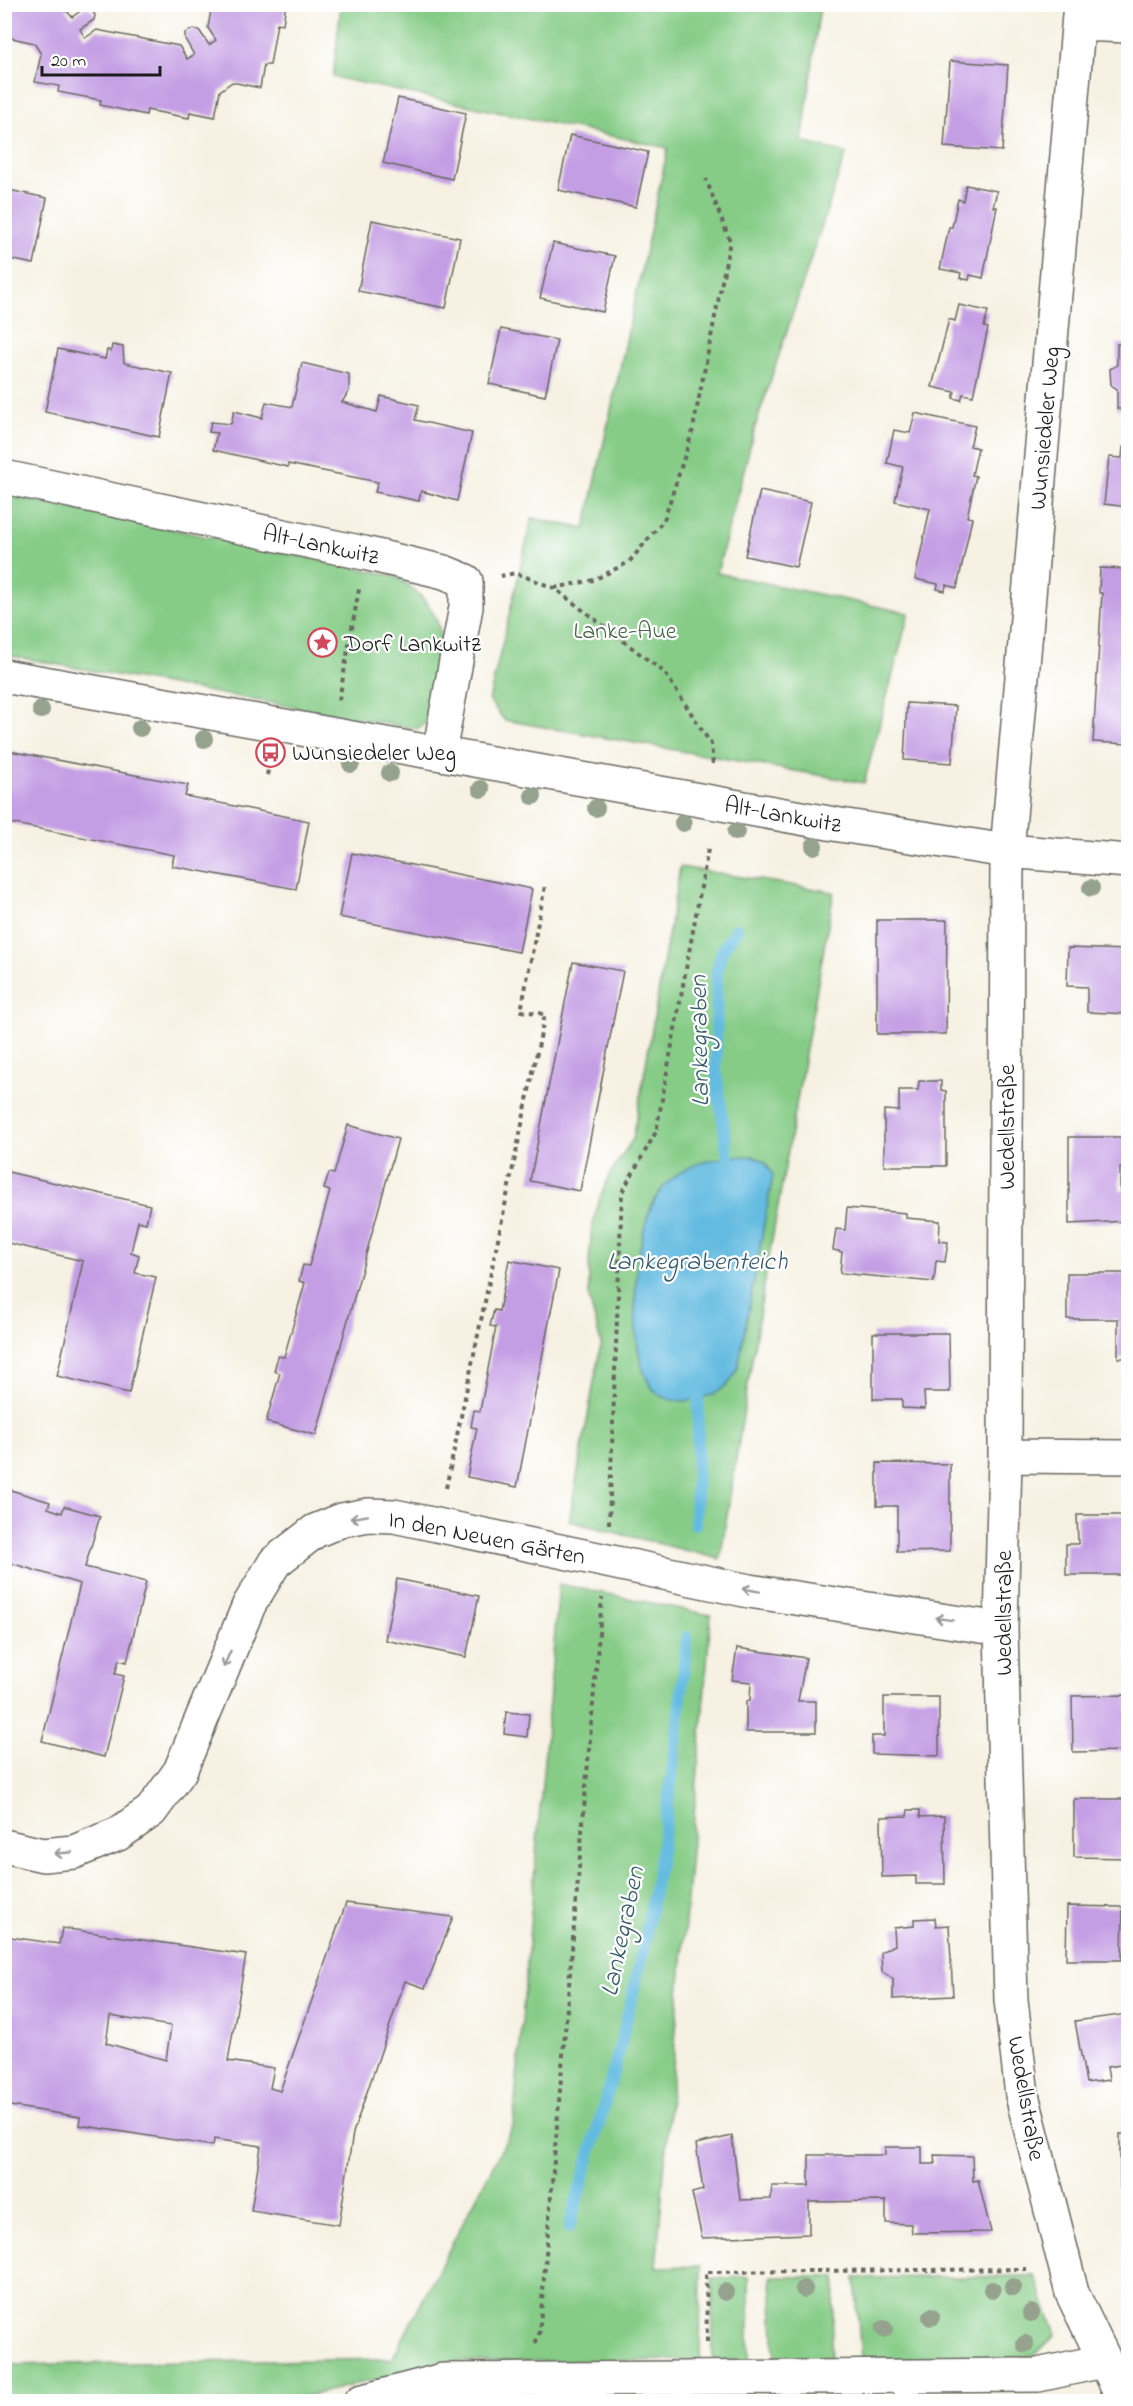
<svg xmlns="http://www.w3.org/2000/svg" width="1133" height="2406" font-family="'Indie Flower',sans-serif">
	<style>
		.green { fill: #86cc87; stroke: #517452; stroke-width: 1.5 }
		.water { fill: #64bbe1; stroke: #406c7e; stroke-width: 1.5 }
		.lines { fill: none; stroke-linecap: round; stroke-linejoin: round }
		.stream { stroke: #64bbe1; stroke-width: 12 }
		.building { fill: #c49ee4; fill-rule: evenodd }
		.service-casing { stroke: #686761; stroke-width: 21 }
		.minor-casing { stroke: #686761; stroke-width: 36 }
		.path { stroke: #686761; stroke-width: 4; stroke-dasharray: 4.5 4.5; stroke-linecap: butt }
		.service { stroke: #fff; stroke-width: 18 }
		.minor { stroke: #fff; stroke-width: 33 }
		.tree { fill: #95a28d }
		.oneway { stroke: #999 }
		.labels { text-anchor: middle; stroke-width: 4.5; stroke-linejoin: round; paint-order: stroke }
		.street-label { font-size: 24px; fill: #1c1c1c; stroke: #fff }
		.park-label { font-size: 24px; fill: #466247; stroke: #fff }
		.poi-label { font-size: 24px; fill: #1c1c1c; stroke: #fff; text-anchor: start }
		.water-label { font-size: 26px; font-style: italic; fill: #395c6b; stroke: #fff }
	</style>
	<rect width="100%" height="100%" fill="#fff"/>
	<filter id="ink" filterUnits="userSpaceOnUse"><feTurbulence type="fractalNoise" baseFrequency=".0167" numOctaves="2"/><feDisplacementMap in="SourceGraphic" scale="12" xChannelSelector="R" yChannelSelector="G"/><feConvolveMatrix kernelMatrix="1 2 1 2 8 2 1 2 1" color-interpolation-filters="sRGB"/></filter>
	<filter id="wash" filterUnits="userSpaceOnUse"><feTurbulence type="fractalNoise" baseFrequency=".008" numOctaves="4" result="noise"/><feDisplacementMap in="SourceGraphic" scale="24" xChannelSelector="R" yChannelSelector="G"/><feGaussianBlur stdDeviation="1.35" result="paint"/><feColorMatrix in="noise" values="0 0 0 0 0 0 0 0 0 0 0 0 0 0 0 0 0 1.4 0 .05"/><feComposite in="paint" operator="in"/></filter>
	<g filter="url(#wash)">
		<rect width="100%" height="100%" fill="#f6f1e2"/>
		<path class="green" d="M341,5h479l-18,137 44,11 -91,274 -38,146 192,40 -45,170 -360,-63 -15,-20 43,-182 53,11 83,-381 -335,-71z
			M4,494l391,82c67,42 45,82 31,147l-10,6 -411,-74z
			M680,867l154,25 -70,393 -44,274 -151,-38 32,-178 -12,-45v-38l3,-34 8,-28 10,-24 23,-35z
			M559,1584l152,31 -55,652 45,-1 -1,94 -253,2 -164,40 -278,-1 -1,-36 388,-6 121,-232z
			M1035,2276l21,58 -21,21 -18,3 -156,1 -6,-81z
			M749,2277v83l-36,1 -1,-83z
			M771,2277h65l-6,83h-55z"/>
		<path class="water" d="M753,1156l12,6 8,13 -35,193c-3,5 -6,12 -10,16 -16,15 -54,25 -72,8 -33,-31 -23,-164 3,-199 23,-32 58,-36 94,-37z"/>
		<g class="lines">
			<path class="stream" d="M728,1157l-12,-85 1,-102 5,-19 15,-22
				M695,1524l4,-126
				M569,2227c33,-112 66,-225 86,-341 15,-82 24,-165 32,-249"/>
		</g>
		<g id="blocks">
			<path class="building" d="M8,4h66l-8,6 6,7 14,-10 5,2 4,6 -1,5 -14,9 5,9 12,-8 82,16 8,13 7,-4 -9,-16v-6l8,-4 6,1 10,15 7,-5 -8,-12 4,-24h74l-3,20 -6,-1 -7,42h-6l-4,23 -28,-6 -12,9 -5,26 -25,-5 -1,6 -42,-8 -1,5 -46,-10 1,-5 -43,-8 1,-6 -24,-4 6,-28 -7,-11 -27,-6 4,-23 -4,-1z
				M950,61l58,4 -6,86 -58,-4z
				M398,98l68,15 -14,66 -69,-16z
				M570,135l78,17 -12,55 -78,-17z
				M966,185l31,6 -4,16h4l-14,71 -13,-3 -1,5 -9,-2 1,-5 -21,-4 9,-42h3l6,-28 5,2z
				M4,189l43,9 -13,66 -30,-6z
				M372,220l88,18 -14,70 -88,-17z
				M553,243l62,13 -12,56 -63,-14z
				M1128,270v27l-2,-3 -1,-22z
				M959,305l29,6 -4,16 4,1 -15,68 -10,-2 -2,6 -8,-2 2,-6 -23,-5 17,-68 6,2z
				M501,329l56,11 -12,56 -56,-12z
				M1117,344h11v65h-11v-20l-6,-4 -1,-16 7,-4z
				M112,345l11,2 1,16 48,10 -13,64 -114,-25 13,-63 47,10 2,-9 4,1z
				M302,363l47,11v17l-7,11 35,10 4,-16 38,9 -4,15 57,13 -15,68 -36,-10 -2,10 -44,-9 3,-10 -90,-18v3l-75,-17 4,-17 -8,-1 2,-10 20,2 3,-13 28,7 4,-16 26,5z
				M915,413l60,13 -5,20 8,2 -6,27 4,1 -9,41 5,1 -15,70 -11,-3 -1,6 -8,-2 1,-5 -23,-5 15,-70 -35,-8 8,-34 -16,-4 7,-33 16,3z
				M1123,447l5,1v59l-24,-3 5,-47 13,1z
				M760,491l51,11 -15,65 -51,-11z
				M1100,568l27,1 1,4v171l-35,-2 9,-149h-3z
				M907,703l49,3 -4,57 -48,-3z
				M4,750l184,35 -3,11 124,25 -13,68 -124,-23 2,-11 -170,-33z
				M352,853l180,36 -13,63 -180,-35z
				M877,920h70l-1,114h-69z
				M1068,948l60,2v64l-41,-2v-25l-20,-1z
				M573,962l50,9 -43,220 -50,-10z
				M919,1081h22v9l5,1v75h-62v-56l15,1v-21h19z
				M348,1125l50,14 -82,296 -50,-13 14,-49 -6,-2 4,-15 6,1 21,-74 -6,-2 4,-16 6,1 21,-75 -6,-2 5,-16 5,1z
				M1069,1137h59v30h-8v24l8,-1v31l-59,3z
				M4,1171l146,34 -4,18 -8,-2 -7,31 8,3 -4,18 21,4 -27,116 -72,-17 26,-115 -79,-19z
				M847,1208l59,5v5l34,3 -1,20 9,1 -3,20 -9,-1 -2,21 -94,-9 2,-21 -9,-2 3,-21 9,1z
				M509,1260l50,10 -42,217 -50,-10 10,-49 -6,-1 3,-17 6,1 16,-84 -6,-1 4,-16 5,1z
				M1067,1273h61v85h-10v-39h-51z
				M873,1333h76l1,59h-26l1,17 -23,-1v-9h-29z
				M877,1463l73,1v87l-53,1v-46h-20z
				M4,1488l46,14 -2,6 14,5 2,-7 36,10 -15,51 61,15 -19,80 -8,-2 -4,14 9,2 -20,81 -62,-16 38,-157 -76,-23z
				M1077,1515h51l-1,60h-61v-31h12z
				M397,1579l82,17 -13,61 -81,-17z
				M737,1648l69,10 -8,43h18v31h-70v-31l4,-1 1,-18 -19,-2z
				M1128,1695v56l-55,1 -1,-56z
				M884,1697h55v59l-67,-2v-18h12z
				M506,1712l23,2 -2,23 -23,-3z
				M1074,1799h54v59l-54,-1z
				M908,1810h12v7l24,-1 1,68h-29v-8l-34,1 -1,-60 26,-1z
				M346,1903l107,14 -28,71 -20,-7 -52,152 -14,92 -88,-14 10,-65 -47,-7 -1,7 -134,-21 1,-8 -76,-12v-169l55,8 3,-16 184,27 -18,106 46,7 -4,20 10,3zM110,2016l61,10 -5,34 -60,-17z
				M1067,1906l56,1 -1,53h-56z
				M935,1918l1,8 13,-1 4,71 -60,3v-20l-11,-7 -1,-20 14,-7 -1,-17 20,-2v-7z
				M1128,2014v50l-21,3 2,13 -23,3 -11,-62z
				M1120,2134h8v53h-8z
				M732,2136l8,64 31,-1 1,-13h37v-31h76v-8h37v17h13l-1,-9 38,1 1,25 5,-1 13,52 -79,1 -1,-9 -25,-1v-22l-77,1v32l-107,4 -10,-45 11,-3 -7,-46z"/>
		</g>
	</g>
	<g filter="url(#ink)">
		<use href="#blocks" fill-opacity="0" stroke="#686761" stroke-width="1.5"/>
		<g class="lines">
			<defs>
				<path id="service" d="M903,2377l1,25"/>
				<path id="minor" d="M1080,4l-73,847 -2,605 -4,173 10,371 11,95 50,198 53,109
					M1079,24l49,2
					M4,477l360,76 80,19 22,9v26l-27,146
					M4,676l836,149 167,26 121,10
					M1005,1456l123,1
					M4,1846l39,9 31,-3 44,-18 33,-23 29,-40 69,-166 26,-43 40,-31 27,-11 26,-5 26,1 355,75 252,38
					M360,2402l83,-22 595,-5 65,-14"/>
			</defs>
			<use href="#service" class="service-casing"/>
			<use href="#minor" class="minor-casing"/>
			<path class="path" d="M500,576l16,-3 38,15 111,85 46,71 2,21
				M554,588l40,-8 35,-18 35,-42 28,-87 38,-192 -24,-62
				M339,700l20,-111
				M267,775l3,-14
				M446,1488l99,-474 -24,-3 24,-125
				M609,1524l13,-332 34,-60 52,-283
				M707,2342l-1,-70 321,-3
				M535,2343l4,-7 63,-738"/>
			<use href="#service" class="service"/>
			<use href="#minor" class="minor"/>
		</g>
		<g class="tree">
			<circle cx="41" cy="710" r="9"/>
			<circle cx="140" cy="728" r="9"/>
			<circle cx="204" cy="739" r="9"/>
			<circle cx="351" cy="764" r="9"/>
			<circle cx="390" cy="773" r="9"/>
			<circle cx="481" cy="789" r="9"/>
			<circle cx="533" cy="796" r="9"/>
			<circle cx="596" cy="808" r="9"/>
			<circle cx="683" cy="823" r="9"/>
			<circle cx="736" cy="832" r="9"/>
			<circle cx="814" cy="846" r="9"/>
			<circle cx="1091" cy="888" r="9"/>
			<circle cx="1013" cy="2287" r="9"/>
			<circle cx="804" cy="2289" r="9"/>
			<circle cx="992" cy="2290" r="9"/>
			<circle cx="725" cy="2292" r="9"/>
			<circle cx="1031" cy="2313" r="9"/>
			<circle cx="931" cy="2317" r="9"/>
			<circle cx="884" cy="2329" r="9"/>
			<circle cx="1025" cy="2344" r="9"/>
		</g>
		<defs><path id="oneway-shaft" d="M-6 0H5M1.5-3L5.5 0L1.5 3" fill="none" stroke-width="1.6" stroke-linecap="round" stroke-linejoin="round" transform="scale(1.5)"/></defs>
		<g class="oneway">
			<use href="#oneway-shaft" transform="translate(359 1517) rotate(170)"/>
			<use href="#oneway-shaft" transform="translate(751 1590) rotate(-170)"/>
			<use href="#oneway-shaft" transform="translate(944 1619) rotate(-171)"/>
			<use href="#oneway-shaft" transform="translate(227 1659) rotate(113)"/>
			<use href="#oneway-shaft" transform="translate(63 1853) rotate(175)"/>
		</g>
	</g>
	<defs>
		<symbol id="sight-ring" viewBox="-11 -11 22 22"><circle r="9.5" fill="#fff" stroke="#d1495b" stroke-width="1.5"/><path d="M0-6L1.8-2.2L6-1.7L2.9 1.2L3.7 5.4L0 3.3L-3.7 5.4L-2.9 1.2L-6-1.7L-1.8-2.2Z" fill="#d1495b"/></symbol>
		<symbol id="bus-ring" viewBox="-11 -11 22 22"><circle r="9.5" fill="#fff" stroke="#d1495b" stroke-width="1.5"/><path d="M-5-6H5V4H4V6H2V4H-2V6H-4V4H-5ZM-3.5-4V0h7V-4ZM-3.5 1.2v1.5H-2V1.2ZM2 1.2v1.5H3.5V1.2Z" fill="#d1495b"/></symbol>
	</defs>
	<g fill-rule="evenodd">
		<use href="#sight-ring" x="306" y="626" width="33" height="33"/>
		<use href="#bus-ring" x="254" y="736" width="33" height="33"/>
	</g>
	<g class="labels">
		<g class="street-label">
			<text transform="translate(1044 428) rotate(-85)" y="8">Wunsiedeler Weg</text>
			<text transform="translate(321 544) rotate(12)" y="8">Alt-Lankwitz</text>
			<text transform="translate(783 814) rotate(10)" y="8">Alt-Lankwitz</text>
			<text transform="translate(1006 1127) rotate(-90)" y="8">Wedellstraße</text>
			<text transform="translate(487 1537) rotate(11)" y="8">In den Neuen Gärten</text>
			<text transform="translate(1003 1613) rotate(-90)" y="8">Wedellstraße</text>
			<text transform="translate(1027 2098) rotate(80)" y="8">Wedellstraße</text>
		</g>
		<g class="park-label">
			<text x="625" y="638">Lanke-Aue</text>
		</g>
		<g class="poi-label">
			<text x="344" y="651">Dorf Lankwitz</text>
			<text x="292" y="760">Wunsiedeler Weg</text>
		</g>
		<g class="water-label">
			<text transform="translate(698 1041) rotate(-91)" y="9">Lankegraben</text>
			<text x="697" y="1269">Lankegrabenteich</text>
			<text transform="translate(621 1931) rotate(-78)" y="9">Lankegraben</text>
		</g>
	</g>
	<rect width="1133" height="2406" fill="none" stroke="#fff" stroke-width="24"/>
	<path d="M42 66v9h118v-9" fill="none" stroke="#1c1c1c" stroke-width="3"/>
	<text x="51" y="66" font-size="18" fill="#1c1c1c" stroke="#ffffff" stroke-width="4.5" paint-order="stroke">20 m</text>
</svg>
